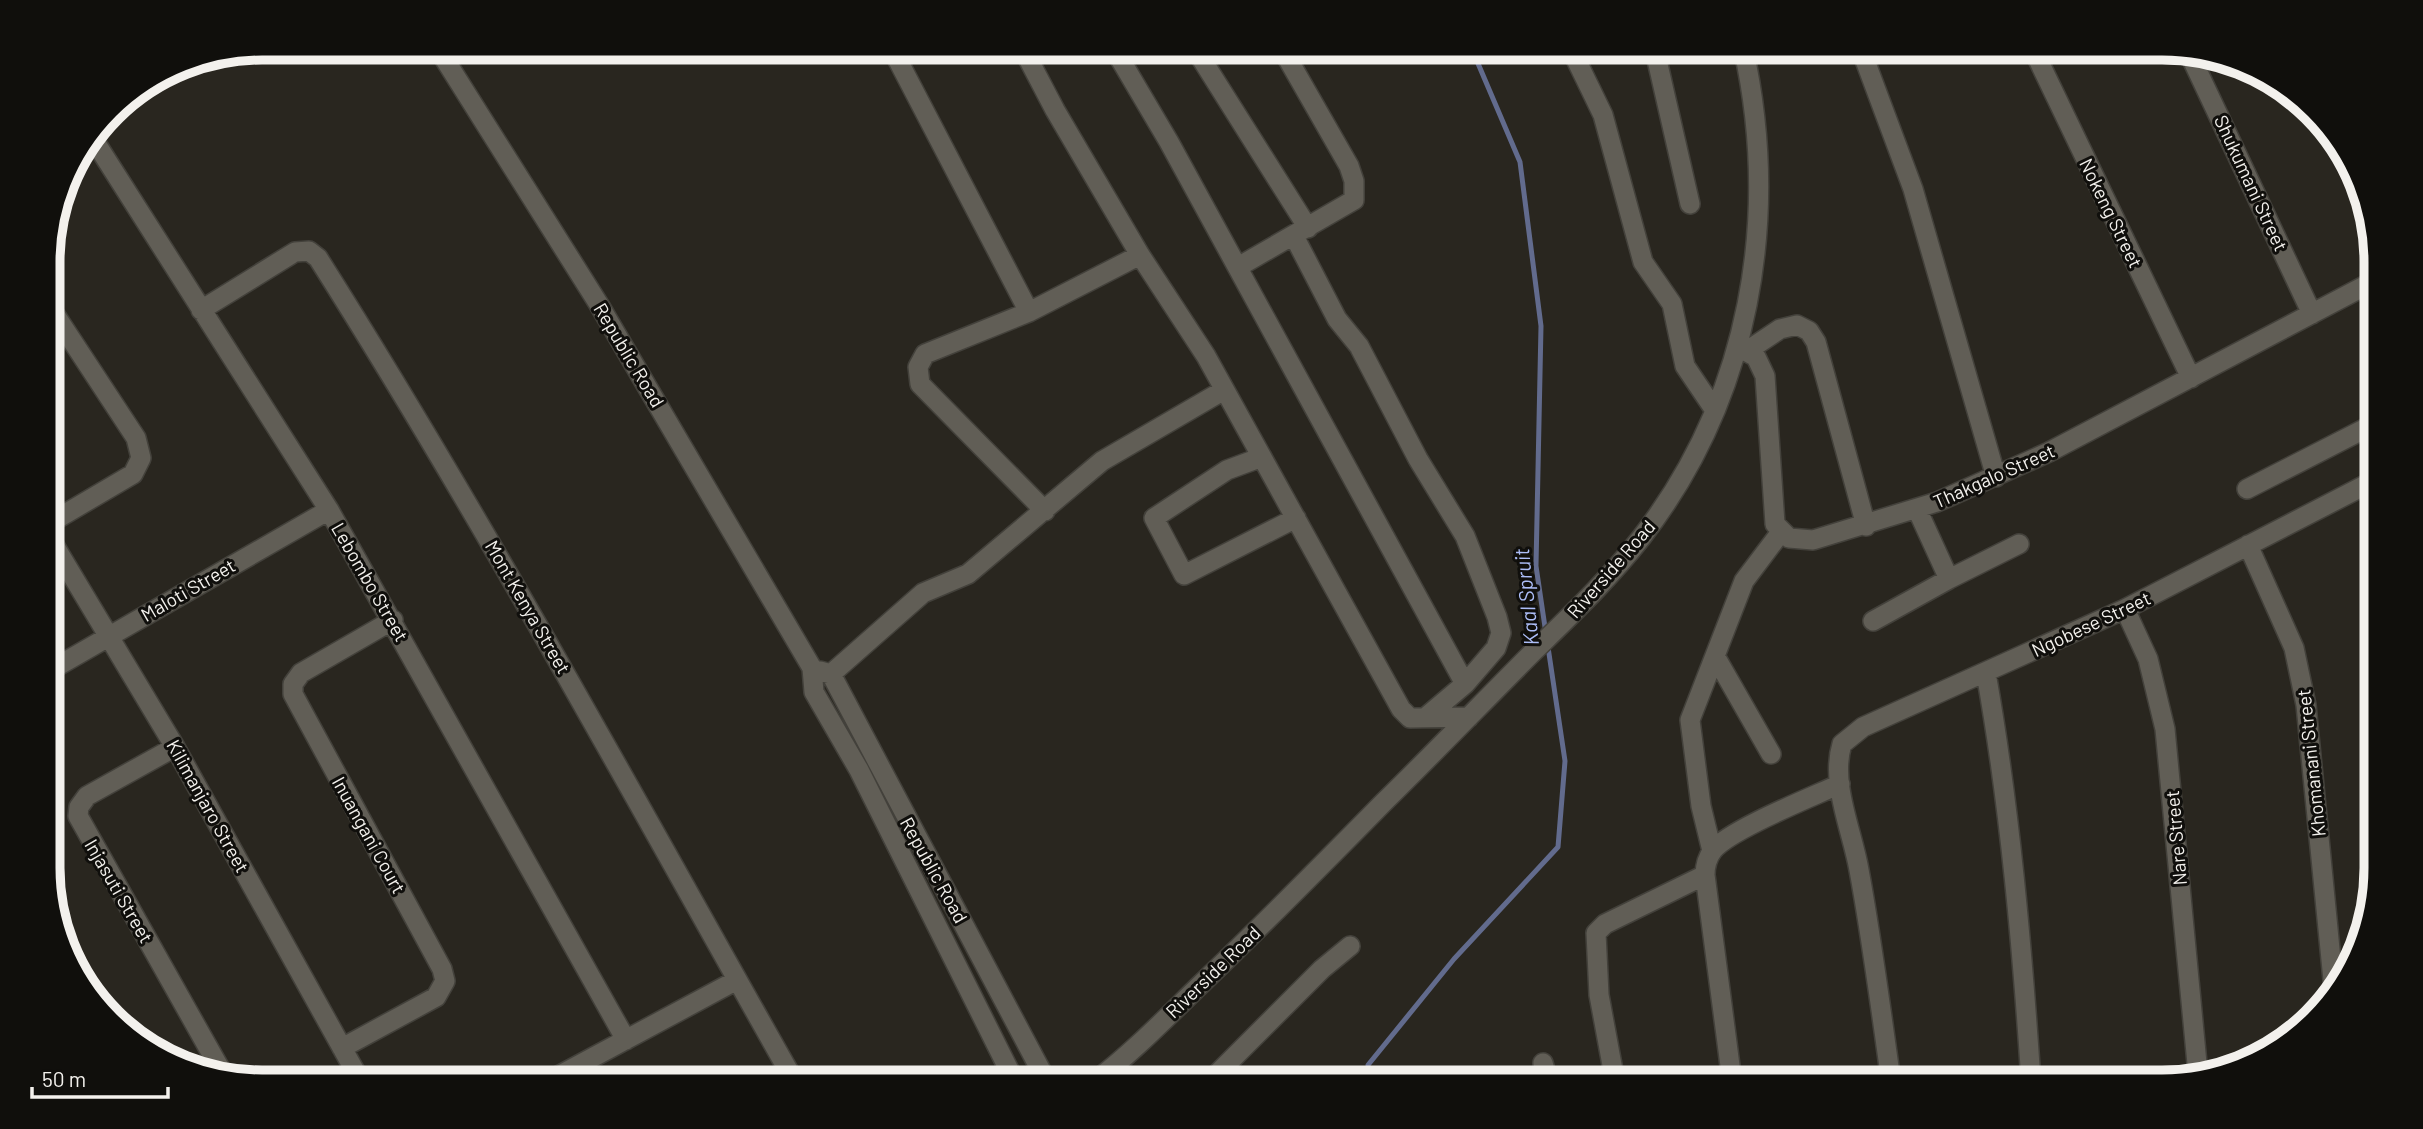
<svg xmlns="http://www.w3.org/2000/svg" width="2423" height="1129" font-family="Barlow,sans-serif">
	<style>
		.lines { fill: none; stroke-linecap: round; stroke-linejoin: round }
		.stream { stroke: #626b8d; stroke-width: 5 }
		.minor-casing { stroke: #43413b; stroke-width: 22 }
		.minor { stroke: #615e56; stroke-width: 19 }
		.labels { text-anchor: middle; stroke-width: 6; stroke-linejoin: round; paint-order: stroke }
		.street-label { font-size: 19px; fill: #f3f1ed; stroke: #100f0c }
		.water-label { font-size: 21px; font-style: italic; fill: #adbef8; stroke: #100f0c }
		.rim { fill: none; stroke: #f3f1ed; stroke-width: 9 }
	</style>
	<rect width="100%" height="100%" fill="#29261f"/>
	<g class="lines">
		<path class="stream" d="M1471,47l49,115 21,164 -5,240 10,68
			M1370,1081l-2,-16 86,-106 104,-112 7,-86 -17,-114"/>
		<defs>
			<path id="minor" d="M437,47l161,256 214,365 2,24 45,78 156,312
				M891,47l138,265 -104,42 -7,13 2,17 125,127
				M1022,47l33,63 85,145 66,101 195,353 9,9 59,-1
				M1113,47l56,95 296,542
				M1194,47l114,181
				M1570,47l33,68 40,147 29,42 13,62 29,43
				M1654,47l36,157
				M1860,47l53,142 83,288
				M2032,47l159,331
				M2189,53l123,261
				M92,137l237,373 297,530
				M1294,236l43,83 22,27 59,113 47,77 32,81 4,16 -5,15 -31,36 -39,33
				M1238,267l116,-67v-19l-5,-15 -68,-119
				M48,304l88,134 5,20 -8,16 -85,50
				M201,310l94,-58 14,-1 9,7c167,264 316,539 470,812l3,12
				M1029,312l111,-57
				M1738,347l18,10 9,19 10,148 14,14 24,2 124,-38 112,-50 325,-171
				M1747,351l33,-22 17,-4 12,6 7,11 50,184
				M1262,457l-35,13 -73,48 30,57 112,-57
				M2247,489l127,-65
				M48,535l127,212 186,335
				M2248,545l46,103 12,57 28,285
				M1949,579l70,-35
				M2125,609l23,50 17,70 33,345
				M1873,621l76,-42 -32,-70
				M1715,656l56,98
				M49,671l280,-161
				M820,671l11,3 216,408
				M1986,673c24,135 36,272 45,408
				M831,674l92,-81 45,-19 134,-113 122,-71
				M175,747l-88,49 -8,11 -1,9 145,258
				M1712,851l-11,-45 -11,-86 54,-139 37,-49
				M342,1048l94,-51 9,-16 -3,-12 -149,-275v-10l8,-11 92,-53
				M1543,1063l5,18
				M1615,1081l-16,-86 -3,-62 9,-9 100,-49
				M1732,1081l-27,-206c0,-10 2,-17 8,-25 18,-21 99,-53 127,-66
				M1891,1081c-10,-70 -19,-141 -32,-211 -7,-40 -29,-87 -17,-126l21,-17 262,-118 250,-129
				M547,1082l190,-102
				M1094,1082c38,-29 71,-63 105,-96 63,-60 123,-121 184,-183 51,-50 100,-101 151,-152 37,-36 75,-72 107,-113 109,-140 140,-320 102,-491
				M1209,1082l113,-113 28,-23"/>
		</defs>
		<use href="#minor" class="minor-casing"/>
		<use href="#minor" class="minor"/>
	</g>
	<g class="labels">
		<g class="street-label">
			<text transform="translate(2251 183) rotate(65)" y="7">Shukumani Street</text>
			<text transform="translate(2111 213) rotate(64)" y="7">Nokeng Street</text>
			<text transform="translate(629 355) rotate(59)" y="7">Republic Road</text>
			<text transform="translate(1994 476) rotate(-24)" y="7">Thakgalo Street</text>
			<text transform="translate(1611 569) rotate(-49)" y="7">Riverside Road</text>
			<text transform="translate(370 582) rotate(60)" y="7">Lebombo Street</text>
			<text transform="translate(188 590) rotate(-30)" y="7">Maloti Street</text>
			<text transform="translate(528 607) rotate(60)" y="7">Mont Kenya Street</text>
			<text transform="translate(2091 624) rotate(-25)" y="7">Ngobese Street</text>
			<text transform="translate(2311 763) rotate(-96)" y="7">Khomanani Street</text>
			<text transform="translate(208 806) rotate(61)" y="7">Kilimanjaro Street</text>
			<text transform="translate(369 835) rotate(61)" y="7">Inuangani Court</text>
			<text transform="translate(2176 838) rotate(-95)" y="7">Nare Street</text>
			<text transform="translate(934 870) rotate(61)" y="7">Republic Road</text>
			<text transform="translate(119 891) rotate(60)" y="7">Injasuti Street</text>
			<text transform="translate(1213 972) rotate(-44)" y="7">Riverside Road</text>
		</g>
		<g class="water-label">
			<text transform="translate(1527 597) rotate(-96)" y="7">Kaal Spruit</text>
		</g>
	</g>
	<path d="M0 0H2423V1129H0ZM262 60H2162A202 202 0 0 1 2364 262V868A202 202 0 0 1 2162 1070H262A202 202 0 0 1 60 868V262A202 202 0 0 1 262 60Z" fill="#100f0c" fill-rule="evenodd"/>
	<path class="rim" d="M262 60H2162A202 202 0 0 1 2364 262V868A202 202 0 0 1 2162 1070H262A202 202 0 0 1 60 868V262A202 202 0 0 1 262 60Z"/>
	<path d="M32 1087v10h136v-10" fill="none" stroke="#f3f1ed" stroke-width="3.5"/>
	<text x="42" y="1087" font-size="21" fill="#f3f1ed" stroke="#100f0c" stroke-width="5" paint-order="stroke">50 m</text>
</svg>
